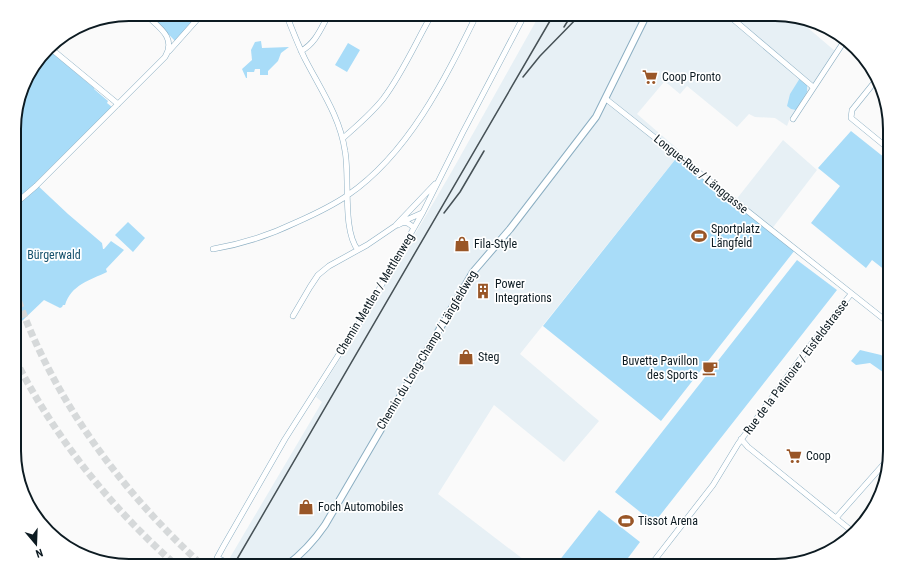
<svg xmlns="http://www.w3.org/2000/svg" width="904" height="580" font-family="'Roboto Condensed',sans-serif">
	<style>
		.built { fill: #e7f0f5 }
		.green { fill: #a8dcf8 }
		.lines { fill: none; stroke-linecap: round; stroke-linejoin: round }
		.minor-tunnel { stroke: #d6d9da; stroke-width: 5; stroke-dasharray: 5 2.5; stroke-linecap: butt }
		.highway-tunnel { stroke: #d6d9da; stroke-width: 7; stroke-dasharray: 7 3.5; stroke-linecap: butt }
		.minor-casing { stroke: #8baec2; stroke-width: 6 }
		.major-casing { stroke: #8baec2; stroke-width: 8 }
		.minor { stroke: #fff; stroke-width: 5 }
		.major { stroke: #fff; stroke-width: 6 }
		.rail { stroke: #465156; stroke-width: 1.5 }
		.labels { text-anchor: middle; stroke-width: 3.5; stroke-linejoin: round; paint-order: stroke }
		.poi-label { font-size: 12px; fill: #0d1b22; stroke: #fff; text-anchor: start }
		.street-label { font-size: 12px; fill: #0d1b22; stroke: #fff }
		.park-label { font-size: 12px; fill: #16526d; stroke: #fff }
		.rim { fill: none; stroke: #0d1b22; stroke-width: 2 }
	</style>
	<rect width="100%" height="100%" fill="#fafafa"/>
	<path class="built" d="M540,14h236l25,8 34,29 -42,68 -3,-1 -3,8 -12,-8 -20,-1 -6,-3 -12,13 -50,-41 -7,8 -12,-10 -4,-2 -27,32 44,38 -161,202 79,67 -35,41 -70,-57 -56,89 94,72h-307l97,-164 -6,-5 57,-91 79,-135z
		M783,140l34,30 -46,60 -36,-29z"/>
	<path class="green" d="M149,14h49l-23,27z
		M261,41l1,7 27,-1 -8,6 -3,8 -10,10v4h-8v-6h-5l-1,3h-7v6h-1l-4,-9 10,-9 -1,-10 4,-8z
		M348,43l12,7 -13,22 -12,-7z
		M48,49l46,39v1l14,12 -1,2 5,4 -77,76 33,31 34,29 1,6h1l7,-8 13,9 -18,19 1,3c-17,8 -36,13 -42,33h-2l-1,2 -2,1 -16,-8 -21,20 -8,6v-212l11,-36z
		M800,78l7,6v8l-11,18 -5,-1 -4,-3 3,-12z
		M851,131l39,31v112l-18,-14 -6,8 -55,-45 29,-37 -22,-18z
		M678,156l117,94 -134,171 -118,-95z
		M128,222l17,16 -12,14 -18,-17z
		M797,260l40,30 -183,233 -39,-31z
		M860,350l21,5 9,7v15l-20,-14 -14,2 -5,-4z
		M599,510l41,32 -18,24h-67z"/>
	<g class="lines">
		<path class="minor-tunnel" d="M226,562l21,3"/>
		<path class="highway-tunnel" d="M15,291c37,107 105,199 188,275
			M15,359c40,79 96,149 162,207"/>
		<defs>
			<path id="minor" d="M286,14c6,15 12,31 19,45 16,31 35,58 40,92 5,26 -3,80 13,99
				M727,14l86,73
				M49,47l69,57
				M169,51l33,-37
				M301,51c15,-8 20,-23 28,-37
				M877,79l-25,31 -1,8 39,32
				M606,99l284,225
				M793,119l52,-79
				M343,138c14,-12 28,-24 40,-39 19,-25 33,-57 49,-85
				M15,204l21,-18 129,-129c12,-20 -7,-30 -20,-43
				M404,221l18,-8
				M398,225c7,-4 10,-3 16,3
				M213,249c30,-5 57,-14 84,-27 18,-8 35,-16 51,-27 61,-42 97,-116 129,-181
				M293,316l17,-29 8,-12 11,-9 38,-21 28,-19 40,-42
				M741,439l7,8 105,85
				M836,518l54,-61
				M226,562l-9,-4 6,-11 62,-108 84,-132 54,-95 40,-80 62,-118
				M247,565l3,1
				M650,566l63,-81 25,-41 71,-97 42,-53"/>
			<path id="major" d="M286,566c16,-12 28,-25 39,-41l148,-253 37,-43 86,-112 51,-103"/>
		</defs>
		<use href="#minor" class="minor-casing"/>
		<use href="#major" class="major-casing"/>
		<use href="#minor" class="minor"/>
		<use href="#major" class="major"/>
		<path class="rail" d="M564,27l8,-13
			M523,77l17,-21 41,-42
			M444,213l16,-21 24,-41
			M233,566l321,-552"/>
	</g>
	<defs>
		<symbol id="supermarket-bare" viewBox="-9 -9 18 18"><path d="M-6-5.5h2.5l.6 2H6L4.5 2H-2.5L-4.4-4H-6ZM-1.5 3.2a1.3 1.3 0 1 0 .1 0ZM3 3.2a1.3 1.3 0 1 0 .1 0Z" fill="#995627" stroke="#fff" stroke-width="2.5" paint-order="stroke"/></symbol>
		<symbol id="stadium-bare" viewBox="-9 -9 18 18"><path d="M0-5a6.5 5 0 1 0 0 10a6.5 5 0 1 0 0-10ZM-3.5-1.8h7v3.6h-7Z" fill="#995627" stroke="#fff" stroke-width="2.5" paint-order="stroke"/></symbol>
		<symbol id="shop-bare" viewBox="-9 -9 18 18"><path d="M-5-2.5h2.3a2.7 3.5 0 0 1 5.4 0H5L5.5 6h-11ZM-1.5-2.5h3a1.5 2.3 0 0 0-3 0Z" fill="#995627" stroke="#fff" stroke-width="2.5" paint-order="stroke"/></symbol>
		<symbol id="building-bare" viewBox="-9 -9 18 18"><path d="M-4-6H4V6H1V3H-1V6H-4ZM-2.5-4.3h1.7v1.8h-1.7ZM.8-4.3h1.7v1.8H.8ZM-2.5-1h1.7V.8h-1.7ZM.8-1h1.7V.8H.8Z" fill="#995627" stroke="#fff" stroke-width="2.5" paint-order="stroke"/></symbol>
		<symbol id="cafe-bare" viewBox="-9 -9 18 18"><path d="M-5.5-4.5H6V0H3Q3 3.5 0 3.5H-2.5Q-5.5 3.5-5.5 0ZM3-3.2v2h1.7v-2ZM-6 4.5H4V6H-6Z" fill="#995627" stroke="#fff" stroke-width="2.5" paint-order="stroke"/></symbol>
	</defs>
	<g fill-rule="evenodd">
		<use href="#supermarket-bare" x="639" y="66" width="22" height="22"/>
		<use href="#stadium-bare" x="688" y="225" width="22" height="22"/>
		<use href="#shop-bare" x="451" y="233" width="22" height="22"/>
		<use href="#building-bare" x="472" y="280" width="22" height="22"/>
		<use href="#shop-bare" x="455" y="346" width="22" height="22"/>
		<use href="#cafe-bare" x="699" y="357" width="22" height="22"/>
		<use href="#supermarket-bare" x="783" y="445" width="22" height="22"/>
		<use href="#shop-bare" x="295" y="496" width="22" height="22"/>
		<use href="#stadium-bare" x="615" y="510" width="22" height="22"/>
	</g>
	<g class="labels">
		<g class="poi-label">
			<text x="662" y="81">Coop Pronto</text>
			<text x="711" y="233">Sportplatz<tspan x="711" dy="14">Längfeld</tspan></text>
			<text x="474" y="248">Fila-Style</text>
			<text x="495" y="288">Power<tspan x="495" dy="14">Integrations</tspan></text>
			<text x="478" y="361">Steg</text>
			<text x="698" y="365" text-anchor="end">Buvette Pavillon<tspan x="698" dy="14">des Sports</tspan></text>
			<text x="806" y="460">Coop</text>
			<text x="318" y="511">Foch Automobiles</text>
			<text x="638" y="525">Tissot Arena</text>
		</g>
		<g class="street-label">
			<text transform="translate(701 174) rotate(39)" y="4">Longue-Rue / Länggasse</text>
			<text transform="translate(375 294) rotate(-59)" y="4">Chemin Mettlen / Mettlenweg</text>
			<text transform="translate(427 350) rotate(-59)" y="4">Chemin du Long-Champ / Längfeldweg</text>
			<text transform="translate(796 367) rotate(-53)" y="4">Rue de la Patinoire / Eisfeldstrasse</text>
		</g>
		<g class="park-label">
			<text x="54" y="259">Bürgerwald</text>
		</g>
	</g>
	<path d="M0 0H904V580H0ZM129 21H775A108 108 0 0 1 883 129V451A108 108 0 0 1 775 559H129A108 108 0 0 1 21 451V129A108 108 0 0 1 129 21Z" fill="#fff" fill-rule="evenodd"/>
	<path class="rim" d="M129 21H775A108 108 0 0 1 883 129V451A108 108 0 0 1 775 559H129A108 108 0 0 1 21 451V129A108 108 0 0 1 129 21Z"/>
	<g transform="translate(36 544) rotate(161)" stroke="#ffffff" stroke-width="3" paint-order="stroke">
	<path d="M0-3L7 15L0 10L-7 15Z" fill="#0d1b22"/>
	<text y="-6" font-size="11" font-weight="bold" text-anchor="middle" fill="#0d1b22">N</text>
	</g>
</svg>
